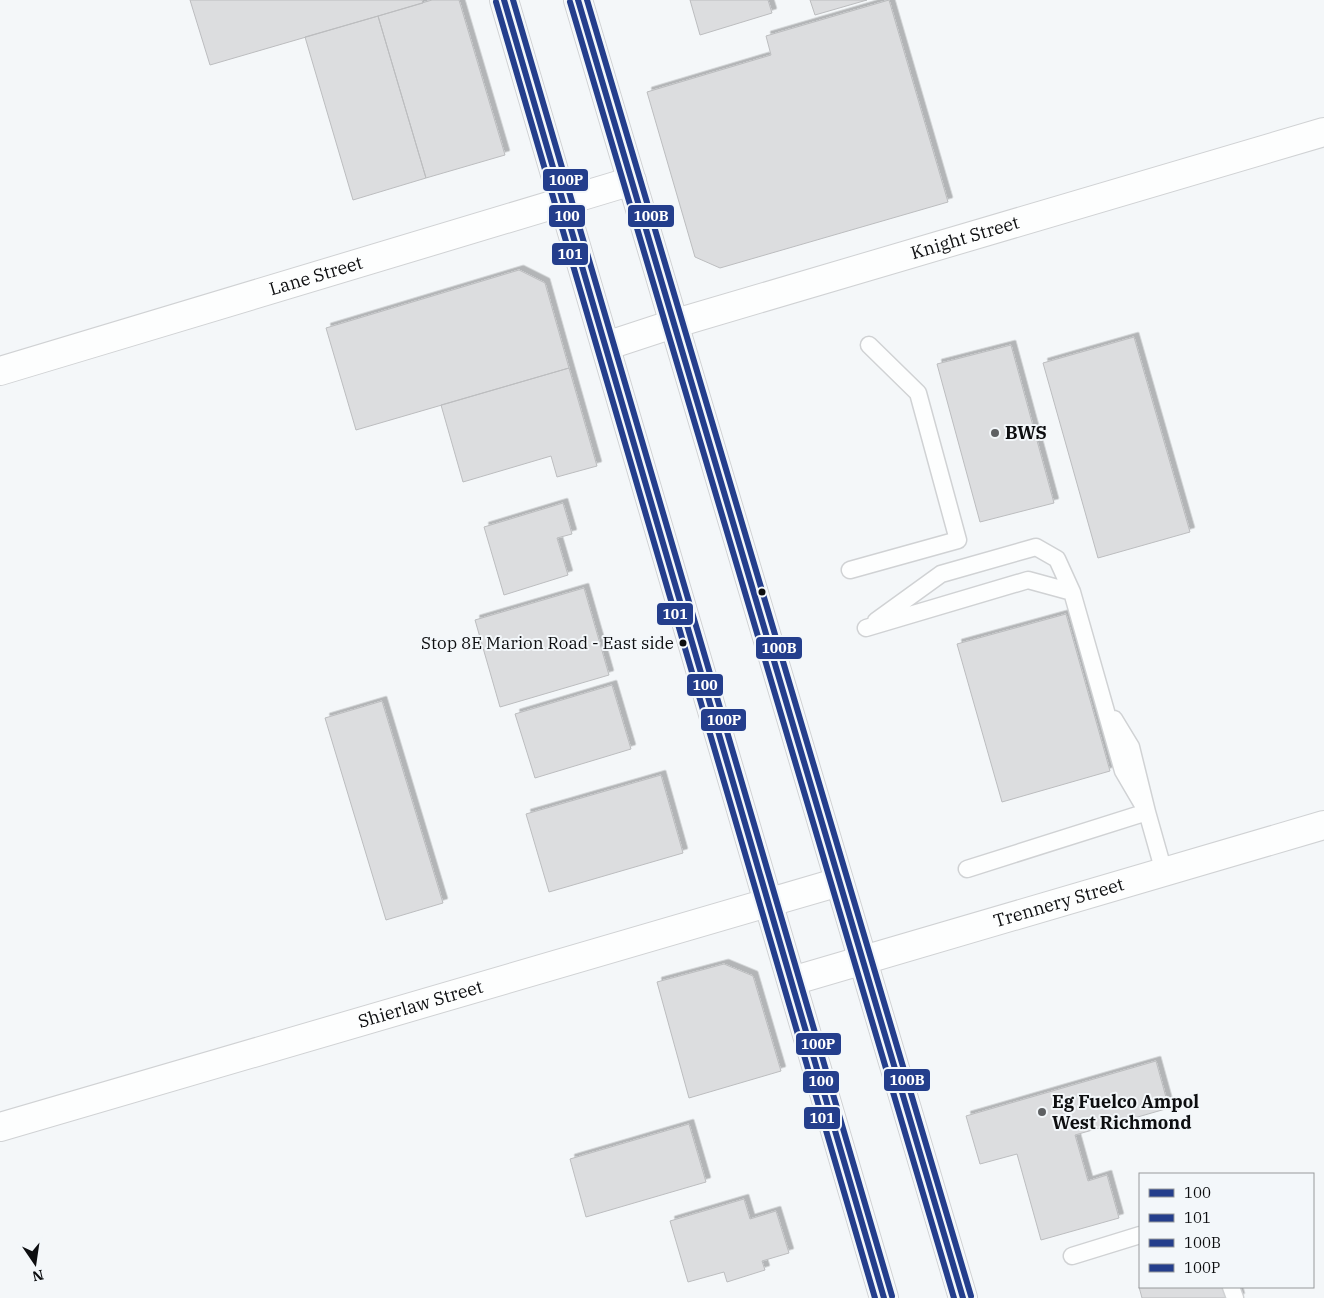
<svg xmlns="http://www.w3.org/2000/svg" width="1324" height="1298" font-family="'IBM Plex Serif',serif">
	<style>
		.building { fill: #dcdddf; stroke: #bcbdbf; filter: url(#shadow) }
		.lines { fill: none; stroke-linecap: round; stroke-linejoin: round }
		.lane-casing { stroke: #d0d2d4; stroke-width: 19 }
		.street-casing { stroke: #d0d2d4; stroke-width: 30 }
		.primary-casing { stroke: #d0d2d4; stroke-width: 30 }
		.lane { stroke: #fdfefe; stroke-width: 16 }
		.street { stroke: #fdfefe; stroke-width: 28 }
		.primary { stroke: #fdfefe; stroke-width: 28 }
		.bus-1-casing { stroke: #f3f7fa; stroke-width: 10 }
		.bus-2-casing { stroke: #f3f7fa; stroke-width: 10 }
		.bus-3-casing { stroke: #f3f7fa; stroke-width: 10 }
		.bus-4-casing { stroke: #f3f7fa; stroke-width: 10 }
		.bus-1 { stroke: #243e8c; stroke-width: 6 }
		.bus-2 { stroke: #243e8c; stroke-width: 6 }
		.bus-3 { stroke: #243e8c; stroke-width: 6 }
		.bus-4 { stroke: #243e8c; stroke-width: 6 }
		.poi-dot { fill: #5e6062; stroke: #f3f7fa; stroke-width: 2 }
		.bus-dot { fill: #0d0e10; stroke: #f3f7fa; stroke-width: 2 }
		.labels { text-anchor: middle; stroke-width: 4; stroke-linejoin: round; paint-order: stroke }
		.bus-label { font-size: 17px; fill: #0d0e10; stroke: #f3f7fa; text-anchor: end }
		.street-label { font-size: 18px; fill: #0d0e10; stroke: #f3f7fa }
		.poi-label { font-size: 18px; font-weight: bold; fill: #0d0e10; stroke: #f3f7fa; text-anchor: start }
		.line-badge { stroke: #f3f7fa; stroke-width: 2 }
		.badge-label { font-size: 14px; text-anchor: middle; font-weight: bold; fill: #fff }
	</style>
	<defs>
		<filter id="shadow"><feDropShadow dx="4.5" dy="-4.5" stdDeviation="0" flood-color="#0004"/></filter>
	</defs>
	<rect width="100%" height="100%" fill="#f4f7f9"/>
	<path class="building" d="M190,0h232l1,3 -213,62z
		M432,0h27l46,155 -79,23 -48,-162z
		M690,0h78l4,13 -72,22z
		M810,0h57l-52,15z
		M889,0l59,202 -228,66 -25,-11 -48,-165 124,-37 -5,-19z
		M378,16l48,162 -73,22 -48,-163z
		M519,270l26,13 24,85 -213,62 -30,-102z
		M1134,337l56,195 -92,26 -55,-195z
		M1011,345l43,158 -74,19 -43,-158z
		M569,368l28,98 -40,11 -6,-21 -88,26 -22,-77z
		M563,503l9,31 -15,4 11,37 -64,20 -20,-68z
		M584,588l25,87 -109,32 -25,-87z
		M1066,614l44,157 -108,31 -45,-158z
		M612,685l19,64 -96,29 -20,-64z
		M382,701l61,202 -57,17 -61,-202z
		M661,775l22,78 -134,39 -23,-78z
		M724,964l29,12 28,95 -92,27 -32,-116z
		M1156,1061l13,47 -94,27 13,46 19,-6 12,43 -78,22 -24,-86 -37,10 -14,-48z
		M689,1124l17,58 -120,35 -16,-58z
		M744,1199l6,20 26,-8 13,42 -27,8 3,9 -38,12 -3,-10 -36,10 -18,-61z
		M1139,1287h98l3,11h-98z"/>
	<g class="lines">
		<defs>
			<path id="lane" d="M850,570l108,-30 -40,-147 -49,-48
				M876,621l65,-47 95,-27 21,12 15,33
				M866,628l162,-48 44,12 51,179 24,41 17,60
				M967,869l180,-57 -16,-65 -17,-28
				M1072,1256l68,-21
				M1231,1287l4,11"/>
			<g id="street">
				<path id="s1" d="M606,346l67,-22 651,-192"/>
				<path id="s2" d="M0,371l632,-190"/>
				<path id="s3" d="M792,981l532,-156"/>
				<path id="s4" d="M0,1127l839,-245"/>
			</g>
			<path id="primary" d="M504,0l380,1298
				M578,0l385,1298"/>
		</defs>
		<use href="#lane" class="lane-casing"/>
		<use href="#street" class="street-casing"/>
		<use href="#primary" class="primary-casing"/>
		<use href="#lane" class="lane"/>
		<use href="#street" class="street"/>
		<use href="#primary" class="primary"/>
		<defs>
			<path id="bus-1" d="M504,0l380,1298
				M578,0l385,1298"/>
			<path id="bus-2" d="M496,2l379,1296
				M570,2l384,1296"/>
			<path id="bus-3" d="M587,0l384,1296"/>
			<path id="bus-4" d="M513,0l379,1296"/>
		</defs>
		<use href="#bus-1" class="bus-1-casing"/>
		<use href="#bus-2" class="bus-2-casing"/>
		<use href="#bus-3" class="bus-3-casing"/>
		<use href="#bus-4" class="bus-4-casing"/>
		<use href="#bus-1" class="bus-1"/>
		<use href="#bus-2" class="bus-2"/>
		<use href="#bus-3" class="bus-3"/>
		<use href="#bus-4" class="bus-4"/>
	</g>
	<g class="poi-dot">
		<circle cx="995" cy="433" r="5"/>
		<circle cx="1042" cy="1112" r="5"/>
	</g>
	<g class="bus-dot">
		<circle cx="762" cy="592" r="4.5"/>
		<circle cx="683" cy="643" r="4.5"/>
	</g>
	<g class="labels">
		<g class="bus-label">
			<text x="674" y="649">Stop 8E Marion Road - East side</text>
		</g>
		<g class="street-label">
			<text dy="6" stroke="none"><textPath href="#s1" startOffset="375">Knight Street</textPath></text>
			<text dy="6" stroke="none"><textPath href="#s2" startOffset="330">Lane Street</textPath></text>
			<text dy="6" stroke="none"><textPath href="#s3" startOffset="278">Trennery Street</textPath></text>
			<text dy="6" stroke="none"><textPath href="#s4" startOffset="438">Shierlaw Street</textPath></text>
		</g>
		<g class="poi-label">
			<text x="1005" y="439">BWS</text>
			<text x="1052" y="1108">Eg Fuelco Ampol<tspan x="1052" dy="21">West Richmond</tspan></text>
		</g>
	</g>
	<g class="line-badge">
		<rect x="542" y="168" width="47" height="24" rx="5" fill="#243e8c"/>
		<rect x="627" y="204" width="48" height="24" rx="5" fill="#243e8c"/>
		<rect x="548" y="204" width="38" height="24" rx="5" fill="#243e8c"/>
		<rect x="551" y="242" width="38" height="24" rx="5" fill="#243e8c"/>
		<rect x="656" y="602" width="38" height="24" rx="5" fill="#243e8c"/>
		<rect x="755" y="636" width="48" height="24" rx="5" fill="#243e8c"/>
		<rect x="686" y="673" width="38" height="24" rx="5" fill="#243e8c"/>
		<rect x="700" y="708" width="47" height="24" rx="5" fill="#243e8c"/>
		<rect x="795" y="1032" width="47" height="24" rx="5" fill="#243e8c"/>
		<rect x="883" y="1068" width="48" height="24" rx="5" fill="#243e8c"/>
		<rect x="802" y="1070" width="38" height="24" rx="5" fill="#243e8c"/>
		<rect x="803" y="1106" width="38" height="24" rx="5" fill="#243e8c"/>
	</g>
	<g class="badge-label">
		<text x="566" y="185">100P</text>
		<text x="651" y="221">100B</text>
		<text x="567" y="221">100</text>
		<text x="570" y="259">101</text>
		<text x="675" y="619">101</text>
		<text x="779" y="653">100B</text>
		<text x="705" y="690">100</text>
		<text x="724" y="725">100P</text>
		<text x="818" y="1049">100P</text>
		<text x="907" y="1085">100B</text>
		<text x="821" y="1086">100</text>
		<text x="822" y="1123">101</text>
	</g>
	<rect x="1139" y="1173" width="175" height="115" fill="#f3f7fa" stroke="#979a9c"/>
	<rect x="1149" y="1189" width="25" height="8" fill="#243e8c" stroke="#979a9c"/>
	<text x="1184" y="1198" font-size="15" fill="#0d0e10">100</text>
	<rect x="1149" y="1214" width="25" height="8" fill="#243e8c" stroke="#979a9c"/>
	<text x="1184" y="1223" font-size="15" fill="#0d0e10">101</text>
	<rect x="1149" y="1239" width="25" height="8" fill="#243e8c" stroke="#979a9c"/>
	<text x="1184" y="1248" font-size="15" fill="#0d0e10">100B</text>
	<rect x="1149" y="1264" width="25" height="8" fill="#243e8c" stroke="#979a9c"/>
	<text x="1184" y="1273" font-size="15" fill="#0d0e10">100P</text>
	<g transform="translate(35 1263) rotate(167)" stroke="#f3f7fa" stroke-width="4" paint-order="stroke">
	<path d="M0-4L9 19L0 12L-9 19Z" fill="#0d0e10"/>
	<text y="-8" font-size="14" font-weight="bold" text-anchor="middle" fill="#0d0e10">N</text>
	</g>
</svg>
